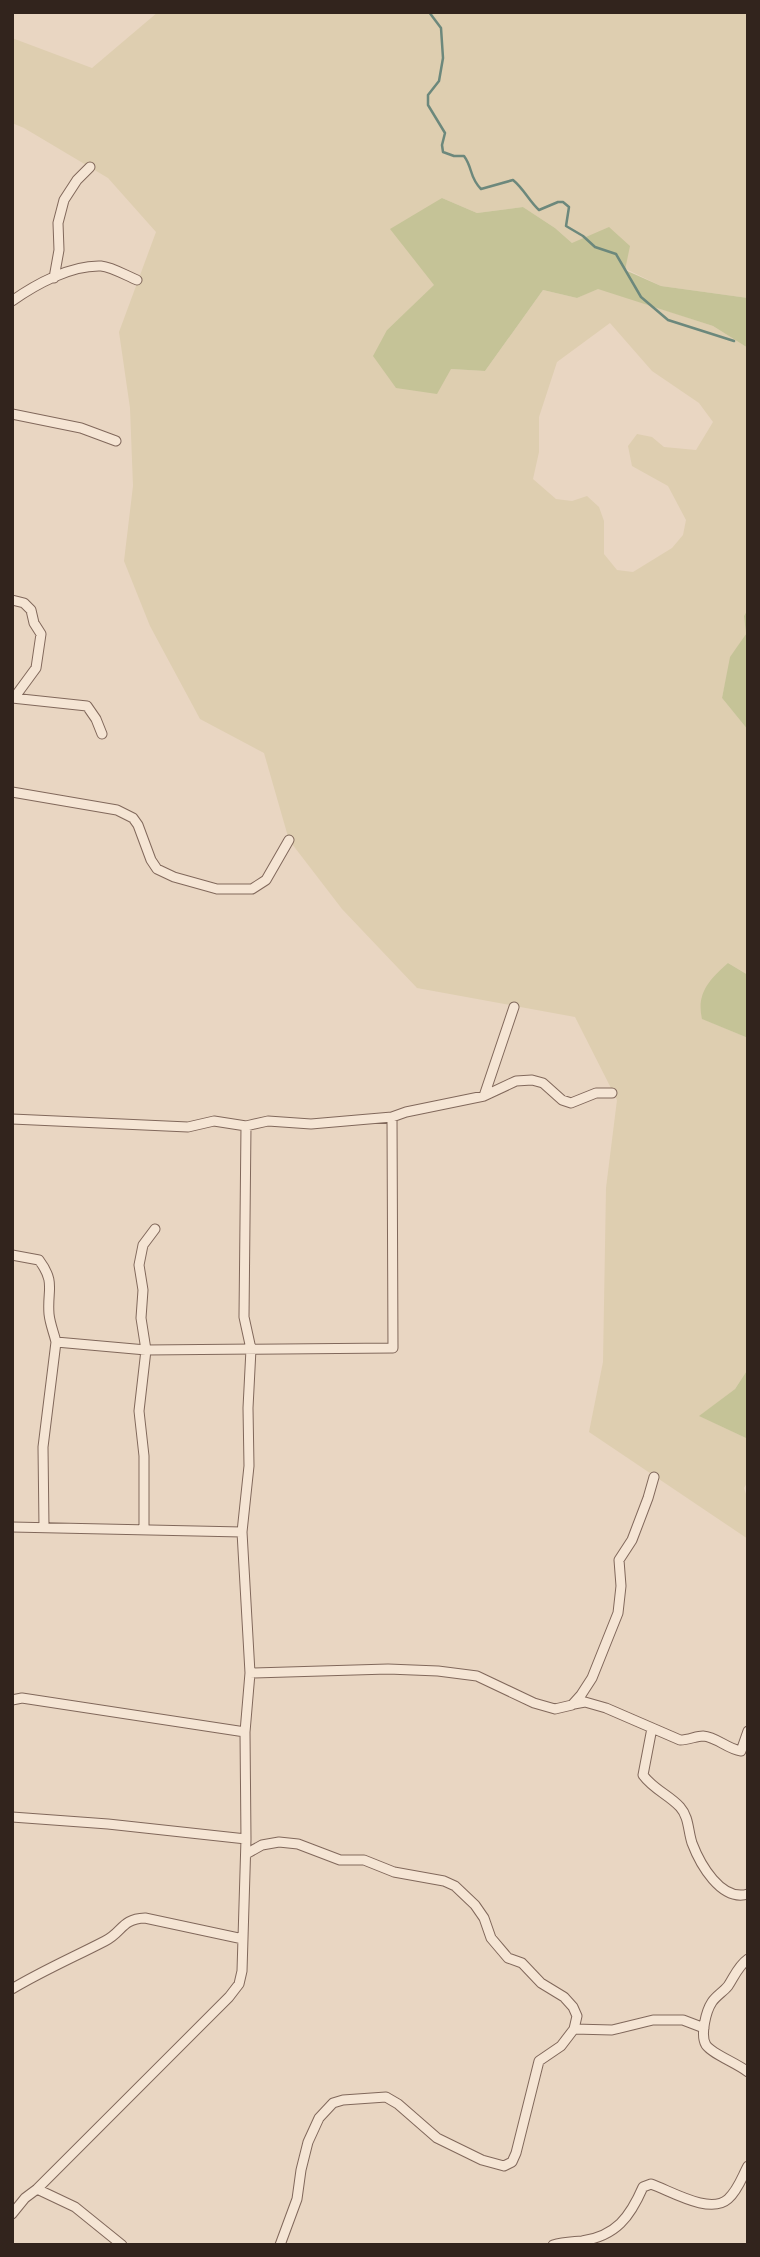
<svg xmlns="http://www.w3.org/2000/svg" width="760" height="2257" font-family="'IBM Plex Serif',serif">
	<style>
		.farmland { fill: #deceb0; fill-rule: evenodd }
		.green { fill: #c5c397 }
		.lines { fill: none; stroke-linecap: round; stroke-linejoin: round }
		.stream { stroke: #6c887c; stroke-width: 2.5 }
		.street-casing { stroke: #81685b; stroke-width: 11 }
		.street { stroke: #f5e5d4; stroke-width: 9 }
	</style>
	<rect width="100%" height="100%" fill="#e9d6c2"/>
	<path class="farmland" d="M158,12h590v286l-87,-12 -89,-43 -17,-15 -32,-21 -46,6 -35,-15 -7,87 -48,45 64,39 34,2 58,-81 34,8 21,-10 115,38 35,22v261l-4,7 2,18 -15,23 -9,41 26,32v245l-20,-12 -25,56 45,19v331l-13,20 -35,27 48,23v42l-4,7 4,12v39l-159,-107 14,-70 3,-174 11,-88 -42,-83 -158,-29 -75,-79 -53,-69 -25,-87 -64,-34 -50,-93 -26,-65 9,-75 -3,-78 -11,-76 37,-100 -48,-54 -84,-50 -12,-5v-85l80,30zM610,323l42,48 47,32 14,19 -17,28 -32,-3 -12,-10 -15,-3 -9,12 4,20 36,20 18,34 -3,15 -11,13 -39,24 -16,-2 -13,-16v-33l-5,-14 -12,-11 -15,5 -16,-2 -23,-20 6,-27v-35l18,-55z"/>
	<path class="green" d="M442,198l35,15 46,-6 32,21 17,15 37,-16 21,19 -5,24 36,16 87,12v50l-35,-22 -115,-37 -21,9 -34,-8 -58,81 -34,-2 -14,25 -41,-6 -23,-32 14,-26 47,-45 -44,-56z
		M748,609v121l-26,-32 8,-41 16,-23 -2,-18z
		M728,963l20,12v63l-46,-19c-6,-26 8,-40 26,-56z
		M748,1369v70l-49,-23 36,-27z"/>
	<g class="lines">
		<path class="stream" d="M429,12l12,16 2,30 -4,23 -11,14v10l17,28 -3,12 1,7 11,4h10c9,12 5,21 17,33l32,-9c11,9 16,21 26,30l19,-8h5l6,5 -3,19 17,10 12,11 21,7 25,43 27,23 66,21"/>
		<defs>
			<path id="street" d="M54,278l5,-28 -1,-27 6,-23 13,-20 13,-13
				M12,301c24,-17 59,-36 89,-35 11,1 26,10 36,14
				M12,414l69,14 35,13
				M12,600l12,3 7,7 3,13 7,11 -5,34 -22,30
				M12,698l75,8 9,13 6,15
				M12,792l105,18 16,8 5,7 13,35 6,9 17,8 43,12h35l14,-9 23,-40
				M484,1096l30,-89
				M12,1119l176,8 26,-6 32,5 22,-5 43,3 81,-7 14,-5 78,-16 32,-15 16,-1 11,3 19,17 9,3 25,-10h16
				M12,1255l27,5c17,23 8,29 10,54 1,10 5,19 7,28
				M12,1527l230,5
				M44,1527l-1,-80 13,-105 90,8 247,-2 -1,-231
				M144,1529v-73l-5,-45 7,-61 -5,-32 2,-28 -4,-25 4,-20 12,-16
				M250,1673l138,-4 50,2 39,5 57,27 21,6 17,-4 9,-10 11,-17 26,-65 3,-27 -2,-26 13,-20 16,-42 6,-21
				M12,1700l10,-2 223,34
				M574,1704l11,-2 21,6 74,32c9,0 16,-4 23,-4 14,1 24,13 38,15l7,-20
				M652,1728l-9,47c10,14 26,20 37,32 9,10 8,24 12,36 8,21 29,59 56,51
				M12,1817l96,7 138,15
				M246,1854l16,-9 17,-3 19,2 42,16h24l30,12 50,9 11,5 20,19 9,13 7,20 17,20 14,5 19,20 23,14 9,10 4,9 -3,13 -13,17 -22,15 -23,92 -4,9 -8,4 -22,-6 -45,-22 -39,-34 -12,-7 -43,3 -10,3 -14,15 -11,24 -7,28 -4,29 -17,46
				M748,1959c-10,7 -14,18 -20,27 -5,6 -12,10 -16,16 -6,9 -12,33 -6,43 6,9 31,18 42,27
				M12,1989c30,-18 62,-32 93,-48 18,-9 16,-22 40,-23l98,21
				M574,2029l38,1 41,-10h30l21,8
				M37,2189l38,18 47,38
				M12,2214l13,-16 12,-9 192,-192 10,-13 3,-13 4,-132 -1,-107 5,-59 -8,-141 7,-66 -1,-58 3,-59 -7,-32 2,-191
				M553,2245c10,-3 19,-3 29,-4 34,-5 48,-24 61,-54l8,-3c20,7 59,31 77,15 10,-9 14,-22 20,-33"/>
		</defs>
		<use href="#street" class="street-casing"/>
		<use href="#street" class="street"/>
	</g>
	<rect width="760" height="2257" fill="none" stroke="#32241d" stroke-width="28"/>
</svg>
